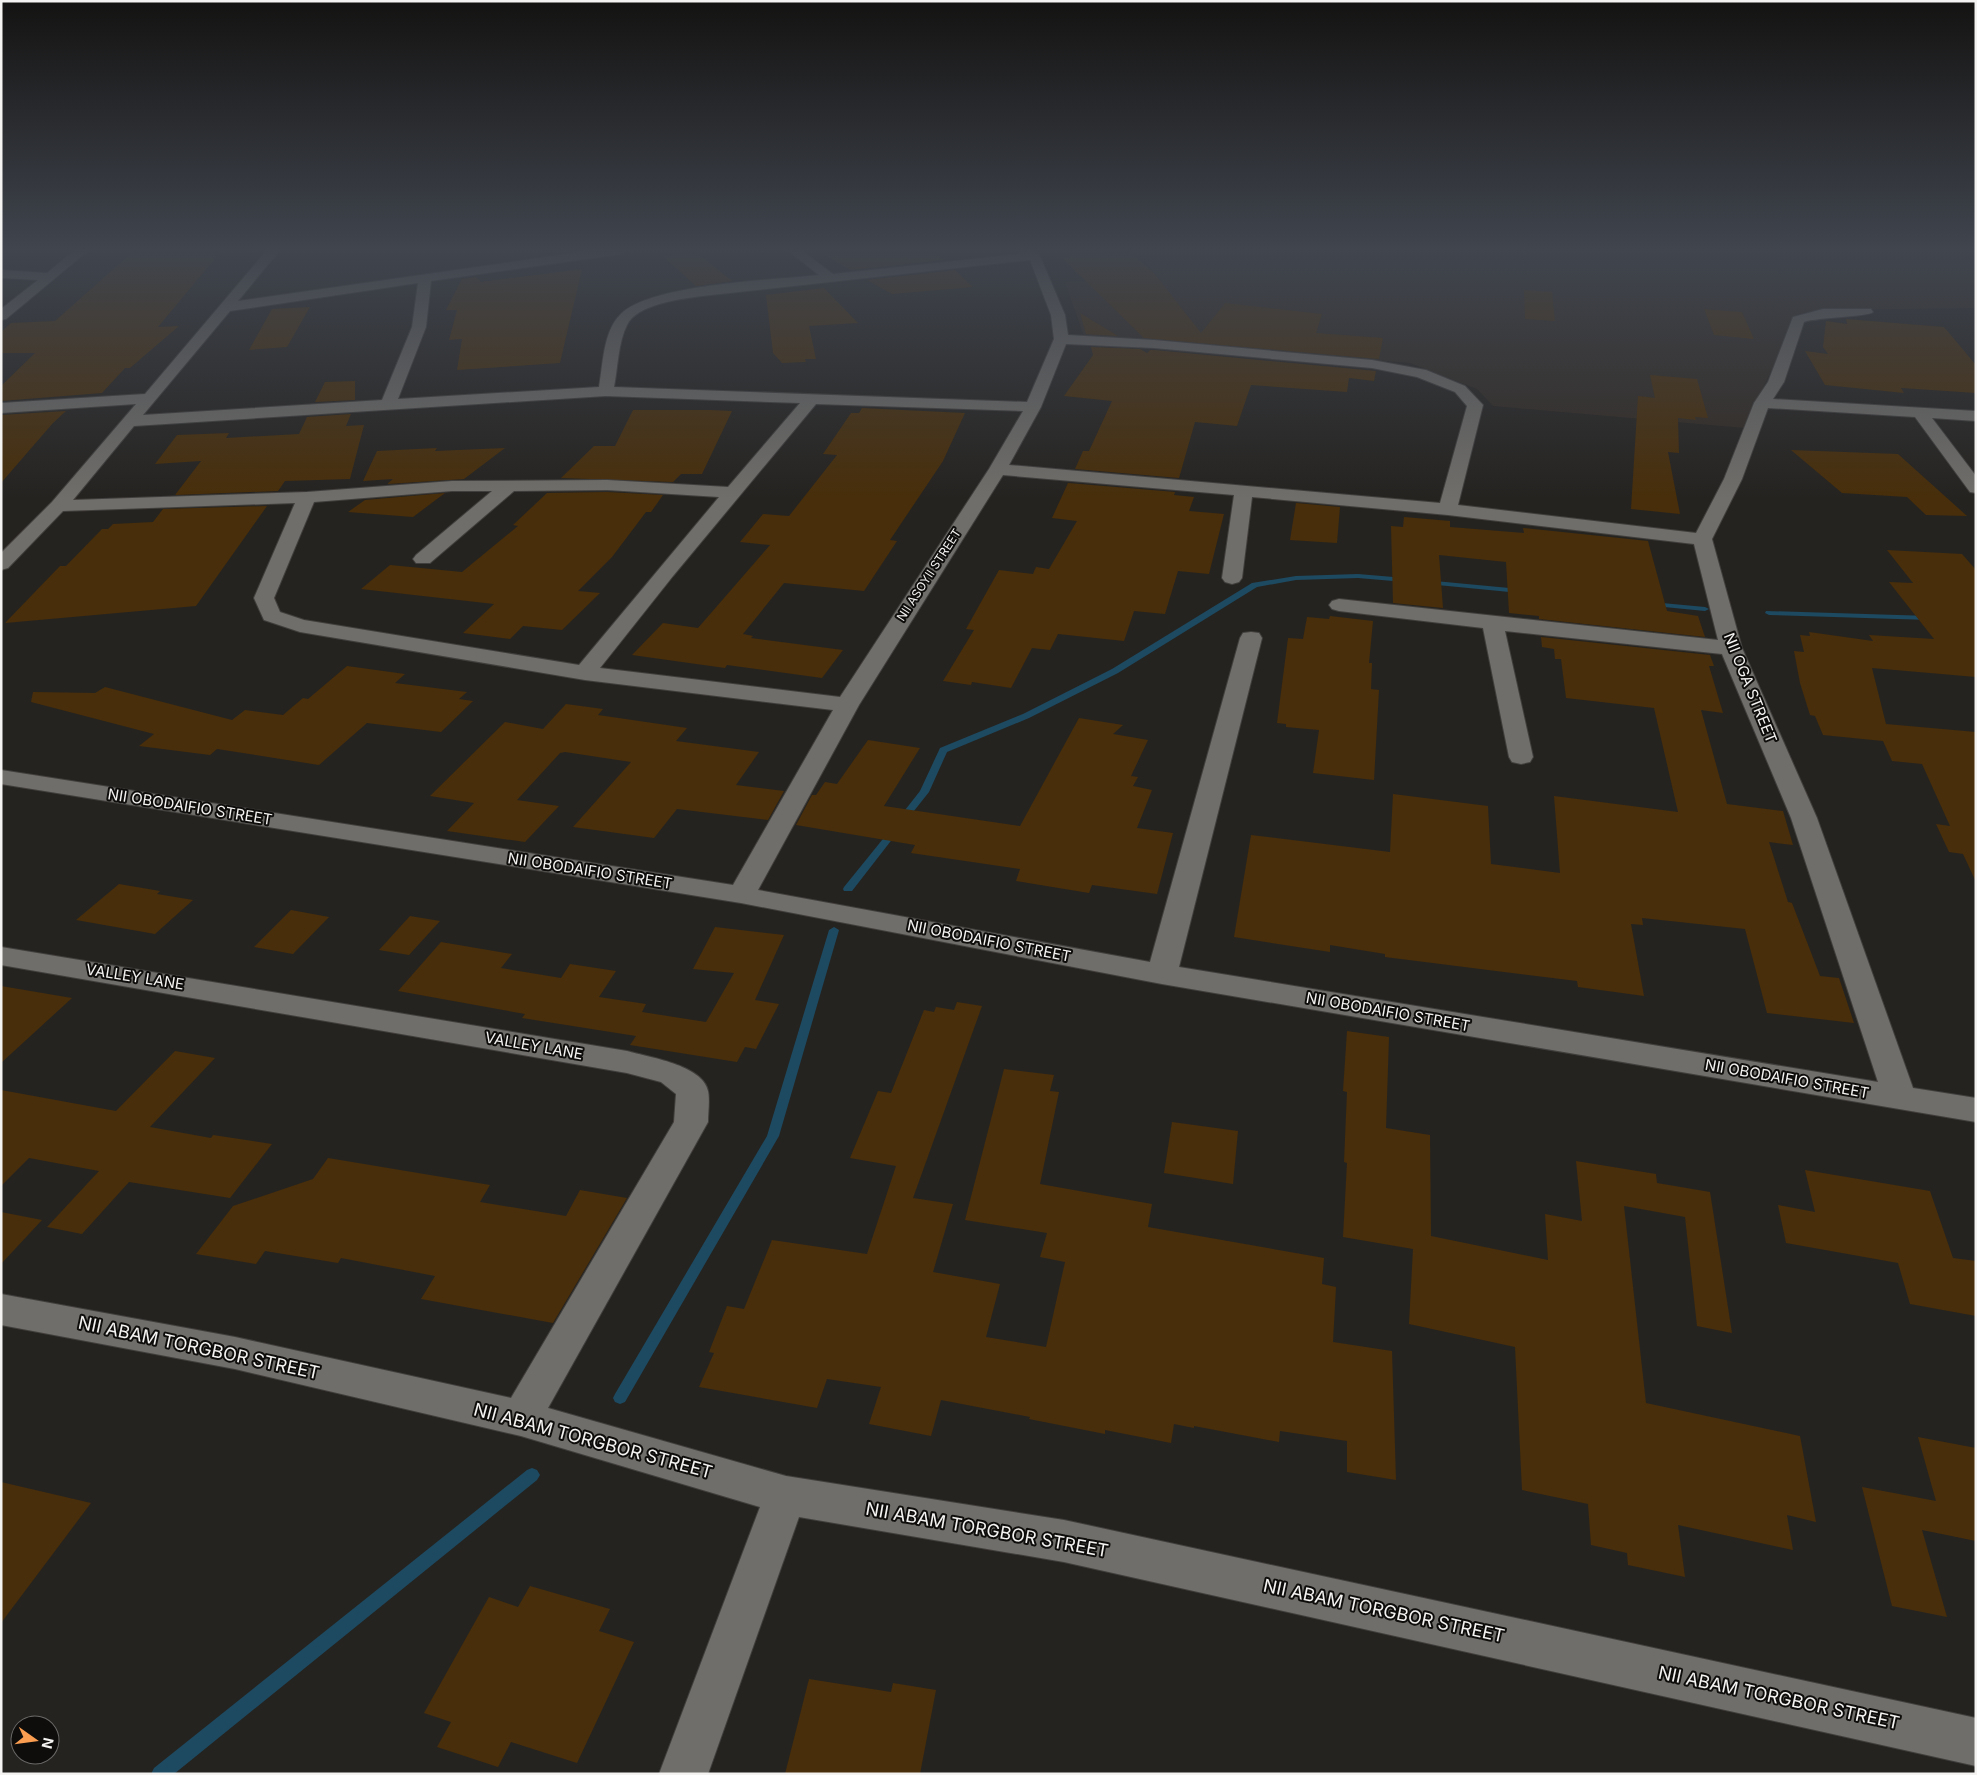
<svg xmlns="http://www.w3.org/2000/svg" width="1977" height="1775" font-family="Inter,sans-serif">
	<style>
		.built { fill: #312a23 }
		.lines { fill: none; stroke-linecap: round; stroke-linejoin: round }
		.stream { fill: #1d4a61; fill-rule: evenodd }
		.building { fill: #482e0a }
		.minor-casing { stroke: #413f3d; stroke-width: 2 }
		.minor { fill: #706e6a; fill-rule: evenodd }
		.labels { text-anchor: middle; stroke-width: 4; stroke-linejoin: round; paint-order: stroke }
		.far-street-label { font-size: 12px; fill: #f5f3f1; stroke: #0e0d0b }
		.street-label { font-size: 15px; fill: #f5f3f1; stroke: #0e0d0b }
		.near-street-label { font-size: 18px; fill: #f5f3f1; stroke: #0e0d0b }
	</style>
	<rect width="100%" height="100%" fill="#252320"/>
	<path class="built" d="M1133,250h843v58l-154,2 -24,4 -54,114 -251,-22 -16,-17 -67,-26 -326,-27 -19,-54 96,-2z"/>
	<g class="lines">
		<path class="stream" d="M1358,574l47,4 4,2 -4,2 -47,-4 -62,2 -39,7 -139,86 -89,45 -82,34 -18,40 -23,29h-6l-2,-2 22,-28 20,-43 83,-34 89,-45 140,-86 44,-7z
			M1424,580l96,9 4,2 -4,2 -93,-9h-3z
			M1651,602l54,5 4,2 -4,2 -51,-5 -4,-2z
			M1766,611l164,5 4,2 -4,2 -161,-5 -4,-2z
			M894,828l5,3 -2,2 -45,58h-8l-1,-2 1,-2 47,-58z
			M834,927l5,3 -60,206 -154,266 -5,2 -5,-2 -2,-4 2,-4 152,-258 62,-206z
			M532,1468l5,2 3,5 -3,5 -363,294h-23l3,-6 373,-298z"/>
	</g>
	<path class="building" d="M135,250h87l-64,77 21,-1 -49,42h-5l-23,25 -101,8v-15l34,-33h-34v-21l10,-9 44,-2z
		M816,250h118l10,10 -93,10z
		M1127,250l27,23 47,60 24,-30 97,11 -6,19 67,5 -4,21 -235,-21 -83,-81 8,-1 -2,-2z
		M695,251l37,30 -36,5 -34,-31z
		M582,269l-22,94 -103,7 5,-31 -13,1 8,-30h-11l16,-31 14,-2 5,5z
		M955,270l18,17 -81,7 -25,-14z
		M824,288l34,35 -49,3 7,33h-11l1,3 -24,1 -9,-10 -7,-58z
		M1524,290l28,2 3,29 -30,-2z
		M310,307l-23,40 -38,3 23,-41z
		M1704,309l38,3 12,27 -40,-4z
		M1080,313l30,18 8,5 -32,-2z
		M1846,319l98,8 32,38v28l-75,-5 3,5 -79,-8 -20,-34 23,3 -5,-7 3,-26 21,3z
		M1091,347l49,2 7,4 3,-3h4l222,21 -2,10 -25,-3 -2,14 -96,-7 -14,41 -42,-4 -16,56 -104,-9 8,-18h6l23,-50 -48,-5 29,-41z
		M1650,375l47,4 11,39 -13,-1 1,3 -18,-2 1,35 -11,-1 12,62 -49,-5 7,-113 17,2z
		M355,381v19l-40,2 10,-20z
		M862,408l103,5 -22,48 -53,79 7,1 -33,50 -80,-8 -41,51 10,2 -2,2 92,12 -21,28 -95,-13 -2,3 -93,-13 31,-32 35,5 72,-83 -30,-3 23,-28 26,2 48,-61 -14,-1 28,-41h8z
		M633,410h78l21,1 -30,63h-21l-8,8 -112,-4 33,-32h21z
		M66,411l-13,12 -52,60v-68z
		M351,414l-5,12 18,-1 -14,54 -65,2 -7,10 -103,4 26,-34 -46,3 22,-29 52,-2 -3,5 73,-4 8,-17z
		M437,448l-2,3 70,-3 -41,31 -77,5 6,-5 -30,2 14,-30z
		M1791,450l107,4 69,62 -41,-1 -19,-18 -65,-4z
		M1068,483l107,9 -1,3 20,2 -5,14 35,3 -15,60 -31,-3 -13,43 -31,-3 -10,30 -66,-7 -8,16 -18,-2 -21,40 -39,-6 -1,3 -28,-4 31,-51 -8,-1 33,-59 34,4 3,-7 13,2 28,-48 -25,-3z
		M607,492l56,3 -12,17h-5l-34,45 -34,34 22,2 -38,37 -39,-4 -13,13 -47,-6 31,-29 -133,-15 29,-24 72,7 56,-46 -5,-1 34,-32z
		M445,493l-32,24 -65,-5 17,-12z
		M1296,503l44,4 -3,36 -47,-3z
		M267,506l-71,100 -191,17 55,-57h6l36,-37h6l5,-5 40,-2 10,-13z
		M1404,517l46,4v6l74,6 -1,-5 125,13 19,70 31,5 7,21 -166,-18v-3l-30,-3 -3,-51 -67,-7 4,53 -50,-5 -2,-77 12,1z
		M1887,550l75,4 14,16v107l-104,-9 14,56 90,8v150l-13,-28 -14,-2 -13,-28 14,2 -28,-62 -30,-3 -9,-20 -60,-6 -8,-19 -5,-1 -10,-32 -6,-32 10,1 -4,-17 10,1 -1,-4 64,9 -4,-6 65,4 -45,-57 24,1z
		M1330,616l43,5 -4,42h3l-1,26 8,1 -5,90 -61,-7 6,-43 -33,-3v-3l-9,-1 11,-85 15,1 4,-22 22,2z
		M1541,637l169,18 4,11h-5l14,47 -22,-3 26,94 56,7 10,34 -24,-3 19,60 4,1 28,73 19,2 15,45 -87,-10 -22,-84 -103,-11 1,7 -12,-1 13,72 -66,-9 -1,-6 -192,-24v-3l-55,-9v7l-96,-15 17,-102 139,17 3,-58 95,12 3,58 69,9 -6,-77 124,16 -24,-104 -88,-10 -5,-39h-6l-1,-10 -12,-2z
		M347,666l58,8 -10,9 72,9 -8,7 14,2 -32,31 -74,-9 -48,42 -102,-16 -7,6 -71,-9 15,-12 -123,-32 2,-10 62,1 10,-6 127,33 13,-10 38,5 20,-17 5,1z
		M566,704l37,5 -5,6 89,13 -11,13 83,11 -23,33 48,6 -16,29 -91,-11 -23,29 -81,-11 58,-65 -66,-10 -5,1 -43,47 42,6 -34,36 -78,-11 27,-28 -44,-7 75,-74 38,7z
		M1079,718l44,7 -10,9 35,6 -17,36 7,1 -5,9 19,4 -15,38 36,5 -16,61 -65,-9 -3,8 -73,-12 4,-12 -109,-16 4,-8 -119,-20 16,-30h4l9,-13 12,2 31,-44 52,8 -36,58 136,20z
		M119,884l41,7 -3,3 36,6 -38,34 -79,-14z
		M291,910l38,7 -36,37 -39,-7z
		M410,916l30,5 -31,34 -30,-5z
		M715,927l69,8 -29,65 24,4 -23,45 -11,-2 -8,15 -107,-17 6,-9 -114,-18 3,-4 -127,-23 43,-49 71,12 -11,14 60,10 9,-14 46,7 -17,26 47,7 -4,8 64,10 28,-49 -41,-4z
		M1,986l71,12 -71,65z
		M957,1002l25,4 -69,192 40,6 -20,68 67,12 -14,53 60,10 19,-85 -25,-5 7,-24 -82,-13 39,-151 50,6 -4,16 9,1 -19,92 112,20 -4,23 176,31 -2,26 14,3 -3,55 59,9 4,129 -49,-8v-31l-67,-10 -1,11 -85,-16v2l-20,-4 -3,19 -66,-13v4l-76,-15 1,-2 -89,-17 -10,36 -62,-12 12,-37 -54,-8 -10,29 -118,-21 15,-34 -5,-1 18,-46 17,3 28,-69 95,14 29,-88 -46,-8 28,-67 13,2 33,-83 10,2 2,-5 18,3z
		M1347,1031l42,6 -3,91 44,7 1,101 117,24 -3,-46 37,7 -6,-60 80,13 1,9 53,9 22,141 -35,-7 -12,-109 -61,-11 22,197 154,33 16,86 -29,-7 6,35 -115,-25 7,52 -57,-12 -1,-12 -36,-8 -3,-41 -66,-14 -7,-143 -106,-23 4,-75 -70,-12 4,-74 -3,-1 3,-70 -4,-1z
		M175,1051l40,7 -65,69 61,11 2,-3 59,9 -42,54 -101,-16 -47,52 -35,-7 52,-56 -70,-13 -28,28v-96l115,21z
		M1172,1122l66,9 -5,53 -69,-11z
		M328,1158l162,27 -10,17 86,14 14,-26 47,8 -74,125 -132,-24 14,-23 -94,-18 -3,5 -73,-12 -9,13 -60,-10 37,-48 80,-27z
		M1805,1170l125,21 23,67 23,3v55l-66,-12 -12,-41 -112,-20 -8,-38 37,7z
		M1,1212l41,8 -41,44z
		M1918,1437l58,11v93l-54,-11 25,87 -55,-11 -30,-119 74,14z
		M1,1482l90,21 -90,120z
		M530,1586l80,23 -11,22 35,11 -57,121 -66,-21 -13,25 -61,-20 14,-25 -27,-9 65,-116 29,10z
		M809,1679l82,13 2,-9 43,7 -16,84h-135z"/>
	<g class="lines">
		<defs>
			<path id="minor" d="M75,250h14l-83,69 -5,1v-11l37,-29 -37,-2v-8l46,3z
				M267,250h13l-42,51 357,-51h33l-6,4 -191,27 -5,46 -28,72 201,-12c4,-22 4,-55 21,-72 29,-31 155,-35 199,-40l-32,-25h14l32,24 187,-20 -4,-4h16l8,6 25,59 3,20 86,5 218,20 54,10 39,16 18,19 -25,100 238,28 28,-54 30,-76 14,-21 25,-65 30,-8h48l2,3c-5,5 -55,5 -69,10l-20,60 -11,17 203,12v10l-44,-3 44,58v17l-6,-1 -55,-75 -147,-9 -26,71 -30,60 30,109 75,170 96,270 63,10v24l-814,-138 -421,-81 -740,-119v-14l732,115 100,-175 -248,-30 -285,-48 -36,-12 -10,-22 41,-95 -232,8 -55,57 -7,2v-17l51,-51 84,-98 -135,9v-10l144,-9zM1030,260l21,55 3,24 -27,63 -413,-15c4,-20 4,-44 13,-62 10,-21 54,-26 75,-29zM418,283l-6,44 -30,73 -239,15 87,-104zM1066,344l88,4 218,20 45,9 38,15 12,14 -27,97 -431,-38 32,-58zM606,396l194,7 -72,84 -121,-7 -155,1 -145,11 -234,8 61,-74zM816,404l207,7 -34,58 -149,228 -240,-29 73,-92zM1003,475l231,20 -12,83 3,4 7,2 7,-2 3,-4 10,-81 196,18 246,29 24,96 -379,-41 -7,2 -3,4 3,4 7,2 144,17 26,129 3,5 9,2 9,-2 3,-5 -28,-126 217,23 69,164 87,264 -699,-115 83,-329 -3,-5 -8,-1 -8,1 -3,5 -90,324 -392,-72 101,-185zM607,490l112,7 -140,168 -275,-45 -24,-8 -6,-14 40,-96 138,-11h40l-76,64 -3,4 3,4h14l84,-72z
				M1,947l626,104c21,6 76,14 81,40 2,9 0,21 0,31l-160,286 238,68 278,44 912,198v48l-912,-204 -265,-45 -91,257h-49l101,-267 -239,-71 -286,-67 -234,-44v-31l234,43 276,61 163,-276 2,-28 -15,-12 -34,-9 -626,-108z"/>
		</defs>
		<use href="#minor" class="minor-casing"/>
		<use href="#minor" class="minor"/>
	</g>
	<linearGradient id="sky" x2="0" y2="1"><stop stop-color="#141312"/><stop offset="0.5" stop-color="#40454e"/><stop offset="1" stop-color="#40454e" stop-opacity="0"/></linearGradient>
	<rect width="1977" height="499" fill="url(#sky)"/>
	<g class="labels">
		<g class="far-street-label">
			<text transform="translate(929 575) rotate(-57)" y="4">NII ASOYII STREET</text>
		</g>
		<g class="street-label">
			<text transform="translate(1750 688) rotate(68)" y="5">NII OGA STREET</text>
			<text transform="translate(190 807) rotate(9)" y="5">NII OBODAIFIO STREET</text>
			<text transform="translate(590 871) rotate(9)" y="5">NII OBODAIFIO STREET</text>
			<text transform="translate(989 941) rotate(11)" y="5">NII OBODAIFIO STREET</text>
			<text transform="translate(135 977) rotate(9)" y="5">VALLEY LANE</text>
			<text transform="translate(1388 1012) rotate(10)" y="5">NII OBODAIFIO STREET</text>
			<text transform="translate(534 1046) rotate(10)" y="5">VALLEY LANE</text>
			<text transform="translate(1787 1079) rotate(10)" y="5">NII OBODAIFIO STREET</text>
		</g>
		<g class="near-street-label">
			<text transform="translate(199 1348) rotate(12)" y="6">NII ABAM TORGBOR STREET</text>
			<text transform="translate(593 1441) rotate(15)" y="6">NII ABAM TORGBOR STREET</text>
			<text transform="translate(987 1530) rotate(10)" y="6">NII ABAM TORGBOR STREET</text>
			<text transform="translate(1384 1611) rotate(12)" y="6">NII ABAM TORGBOR STREET</text>
			<text transform="translate(1779 1698) rotate(12)" y="6">NII ABAM TORGBOR STREET</text>
		</g>
	</g>
	<rect width="1977" height="1775" fill="none" stroke="#f5f3f1" stroke-width="5"/>
	<g transform="translate(35 1740) rotate(104)"><circle r="24" fill="#0e0d0b" stroke="#6a6967"/>
	<path d="M0-4L9 19L0 12L-9 19Z" fill="#fb9e51"/>
	<text y="-8" font-size="14" font-weight="bold" text-anchor="middle" fill="#f5f3f1">N</text>
	</g>
</svg>
